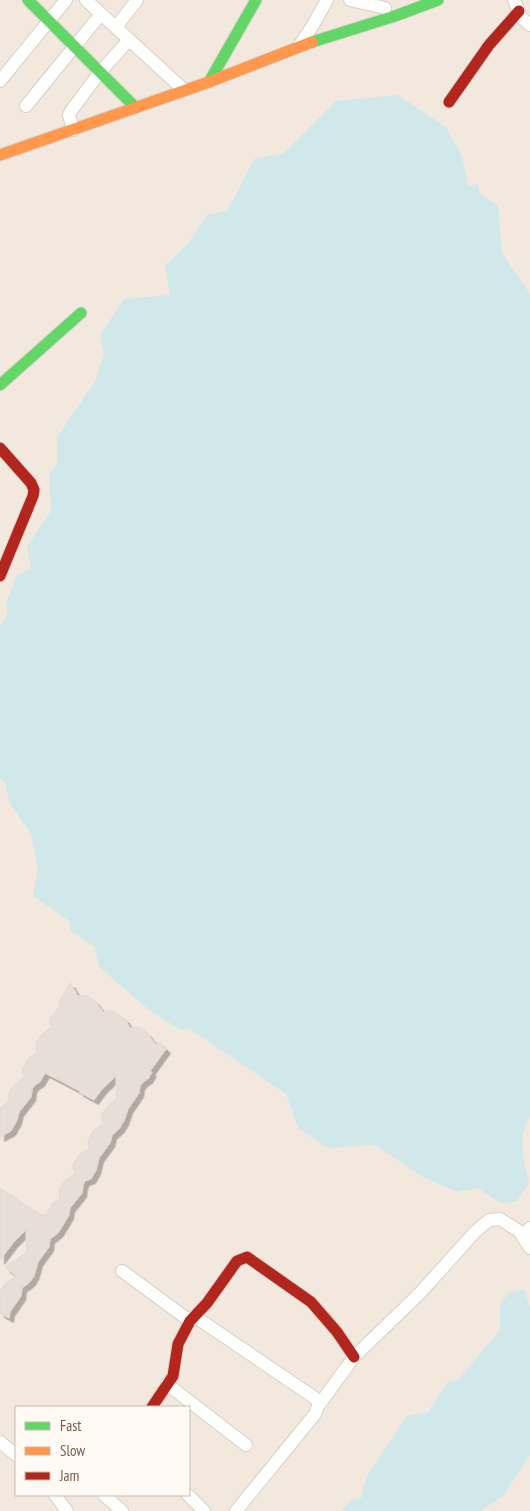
<svg xmlns="http://www.w3.org/2000/svg" width="530" height="1511" font-family="'PT Sans Narrow',sans-serif">
	<style>
		.residential { fill: #f2e8de; fill-rule: evenodd }
		.water { fill: #d0e8ea }
		.building { fill: #e6ded7; stroke: #e2d8d2; filter: url(#shadow) }
		.lines { fill: none; stroke-linecap: round; stroke-linejoin: round }
		.street-casing { stroke: #d7d1cb; stroke-width: 14 }
		.fast-casing { stroke: #d9d2cb; stroke-width: 13 }
		.slow-casing { stroke: #d9d2cb; stroke-width: 13 }
		.jam-casing { stroke: #d9d2cb; stroke-width: 13 }
		.street { stroke: #fefefd; stroke-width: 12 }
		.fast { stroke: #63d668; stroke-width: 11 }
		.slow { stroke: #ff974d; stroke-width: 11 }
		.jam { stroke: #b3261e; stroke-width: 11 }
	</style>
	<defs>
		<filter id="shadow"><feDropShadow dx="4.5" dy="4.5" stdDeviation="0" flood-color="#0004"/></filter>
	</defs>
	<rect width="100%" height="100%" fill="#f9f5f0"/>
	<path class="residential" d="M0,0h530v1511h-530zM16,1407h173v88h-173z"/>
	<path class="water" d="M398,95l48,32 16,29 6,30 10,-2 2,10 18,12 4,47 28,41v823c-14,20 -6,44 -1,66l-12,18 -15,3 -24,-16 -21,4 -34,-15 -48,-32 -47,3 -30,-20 -12,-34 -96,-65 -10,1 -31,-20 -50,-43 -4,-20 -24,-16 -2,-10 -36,-25 5,-27 -7,-35 -22,-32 -4,-20 -5,-3v-153l8,-12 -2,-10 10,-28 15,-8 -4,-21 24,-36 -2,-36 8,-12v-26l37,-54 10,-28 -4,-20 24,-36 46,-4 -5,-30 22,-20 20,-30 20,-4 27,-52 30,-6 52,-52z
		M524,1289l6,18v148l-28,42 -22,14h-139l10,-11 10,-2 6,-22 40,-60 21,-4 20,-30 10,-2 42,-50v-26l9,-12z"/>
	<path class="building" d="M70,983l8,13h9l8,5 9,12 2,-3 2,2 2,-2 15,9 5,9 9,-1 8,6 9,12 3,-3 7,7 -16,22 2,1 -4,7 -5,3 -3,4 -1,7 -11,16 -4,12 -5,8 -7,6 -2,8 -11,15 -3,12 -5,9 -6,2 -2,4 -1,8 -12,15 -1,7 -11,18 -8,6 -1,8 -11,15 -4,14 -4,6 -8,6 -1,8 -11,16 -1,6 -9,-5v-22l4,-6 12,-9 -11,-9 22,-15 -1,-22 -13,13 -13,17v-72l27,18 16,10 1,-2 2,2 6,-12 8,-6 -1,-9 6,-8 11,-9 -3,-3 2,-1 -3,-2 8,-12 9,-5 -1,-9 5,-9 12,-9 -4,-2 2,-2 -2,-2 9,-12 7,-5 -1,-23 -14,13 -8,11 -15,-8 1,-1 -35,-18 -5,9 -5,3 -3,4 -1,8 -12,15 -2,8 -6,11 -11,6v-29l9,-6v-9l5,-8 11,-9 -3,-3 2,-2 -2,-1 6,-12 9,-5 -1,-10 5,-8 12,-9 -4,-2 2,-2 -2,-2 12,-16 -2,-1z"/>
	<g class="lines">
		<defs>
			<path id="street" d="M86,0l98,90
				M350,0l35,8
				M514,0l7,17 9,8
				M116,27l21,-27
				M299,46l14,-21 14,-25
				M0,81l66,-81
				M26,106l75,-92
				M73,130l-4,-15 2,-4 29,-39 29,-32
				M519,1231l11,17
				M122,1271l68,50
				M194,1316l121,82 4,6 -4,10 -79,97
				M167,1384l79,61
				M319,1405l35,-48 66,-64 55,-61 14,-12 11,-1 22,14h3l5,-5
				M0,1442l16,13
				M55,1495l12,16
				M104,1495l18,16
				M188,1495l16,16"/>
			<path id="fast" d="M28,0l107,107
				M312,42l83,-26 43,-16
				M209,82l47,-82
				M0,385l81,-72"/>
			<path id="slow" d="M0,155l209,-73 103,-40"/>
			<path id="jam" d="M449,102l40,-57 30,-34
				M0,448l31,35 3,7 -1,6 -33,80
				M152,1407l21,-31 5,-32 12,-23 17,-18 30,-42 10,-4 64,45 26,30 17,25"/>
		</defs>
		<use href="#street" class="street-casing"/>
		<use href="#fast" class="fast-casing"/>
		<use href="#slow" class="slow-casing"/>
		<use href="#jam" class="jam-casing"/>
		<use href="#street" class="street"/>
		<use href="#fast" class="fast"/>
		<use href="#slow" class="slow"/>
		<use href="#jam" class="jam"/>
	</g>
	<rect x="15" y="1406" width="175" height="90" fill="#fffaf3" stroke="#cabbb1"/>
	<rect x="25" y="1422" width="25" height="8" fill="#63d668" stroke="#cabbb1"/>
	<text x="60" y="1431" font-size="15" fill="#7a5c4d">Fast</text>
	<rect x="25" y="1447" width="25" height="8" fill="#ff974d" stroke="#cabbb1"/>
	<text x="60" y="1456" font-size="15" fill="#7a5c4d">Slow</text>
	<rect x="25" y="1472" width="25" height="8" fill="#b3261e" stroke="#cabbb1"/>
	<text x="60" y="1481" font-size="15" fill="#7a5c4d">Jam</text>
</svg>
